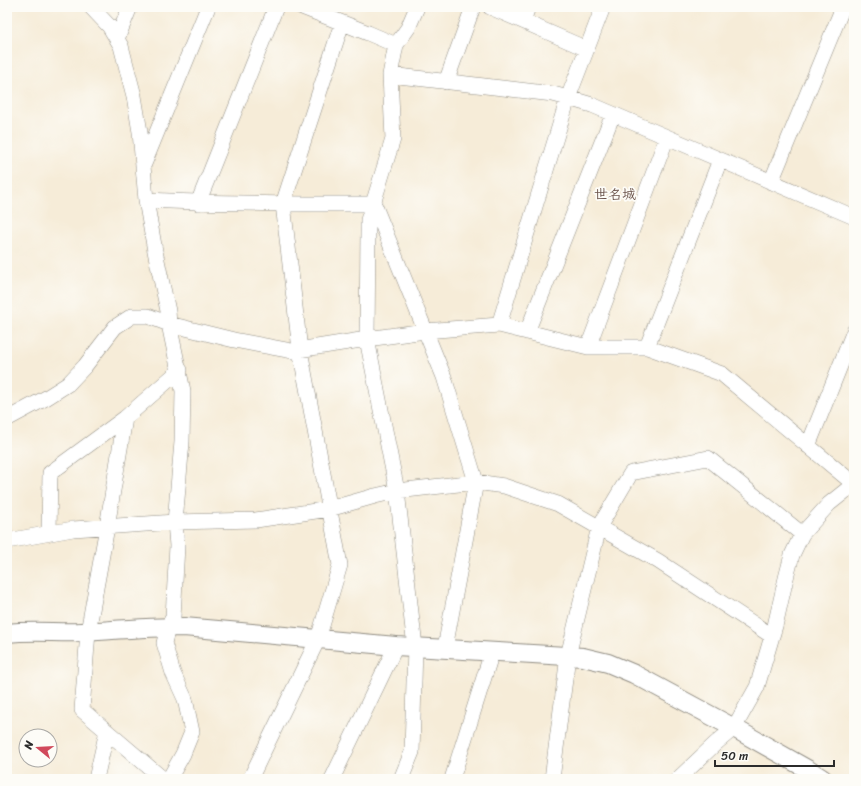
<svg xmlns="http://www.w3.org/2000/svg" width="861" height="786" font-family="Sriracha,'Klee One',sans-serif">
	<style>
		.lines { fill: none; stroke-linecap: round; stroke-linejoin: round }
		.minor-casing { stroke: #908c82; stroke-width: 16 }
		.tertiary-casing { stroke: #908c82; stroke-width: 20 }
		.minor { stroke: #fff; stroke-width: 15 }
		.tertiary { stroke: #fff; stroke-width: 18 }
		.labels { text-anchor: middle; stroke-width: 3.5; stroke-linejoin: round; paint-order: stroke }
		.quarter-label { font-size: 14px; font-weight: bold; fill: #6b544c; stroke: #fdfcf7 }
	</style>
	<rect width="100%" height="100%" fill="#fdfcf7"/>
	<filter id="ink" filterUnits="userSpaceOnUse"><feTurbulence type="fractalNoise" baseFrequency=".025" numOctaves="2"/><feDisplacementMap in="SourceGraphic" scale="8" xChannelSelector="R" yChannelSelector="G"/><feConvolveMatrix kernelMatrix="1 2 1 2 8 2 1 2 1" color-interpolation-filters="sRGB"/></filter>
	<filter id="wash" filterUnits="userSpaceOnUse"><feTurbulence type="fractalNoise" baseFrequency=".012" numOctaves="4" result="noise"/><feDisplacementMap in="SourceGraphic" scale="16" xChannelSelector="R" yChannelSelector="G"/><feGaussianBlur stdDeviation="0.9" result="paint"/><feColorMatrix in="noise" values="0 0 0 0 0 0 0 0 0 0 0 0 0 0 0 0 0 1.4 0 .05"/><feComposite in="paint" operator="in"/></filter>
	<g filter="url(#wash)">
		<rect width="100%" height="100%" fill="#f6ecd8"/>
	</g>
	<g filter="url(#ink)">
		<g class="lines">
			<defs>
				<path id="minor" d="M91,7l18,19 12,20 13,50 6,36 6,68 9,51 13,60 1,13 14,67 -1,51 -7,80 2,24 -4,71 -5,10 -4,16 9,30 12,26 7,33 -9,22 -14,25
					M302,7l66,26 28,12
					M490,7l97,42
					M523,21l5,-14
					M117,39l13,-32
					M390,75l163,19 15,4 24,7 262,112
					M446,82l27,-75
					M144,164l64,-157
					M771,182l72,-175
					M146,200c76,4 152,4 228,4l70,173 32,105 -31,166
					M198,203l78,-196
					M499,325l69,-227 35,-91
					M527,332l86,-218
					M588,347l79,-210
					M647,347l73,-187
					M7,419l39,-21 22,-14 17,-18 30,-39 17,-11h16l21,8 65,16 58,11 75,-12 58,-8 74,-6 89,22h59l75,27 132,110
					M808,446l46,-115
					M49,533l1,-60 75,-55
					M7,541l66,-12 102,-7 81,-2 73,-11 46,-13 22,-5 79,-9 28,4 54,18 100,57 114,75
					M96,779l11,-48
					M163,779l-81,-69 6,-78 19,-105 18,-109 55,-48
					M250,779l68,-140 22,-74 -40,-215 -17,-146 59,-181
					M332,779l64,-133
					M401,779l11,-27 3,-105 -18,-156 -30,-152 1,-107v-12l25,-81 -3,-64 6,-30 12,-17 9,-21
					M452,779l40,-127
					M552,779l16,-123 31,-129 32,-54 77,-15 94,76
					M678,779l37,-35 19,-16 23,-41 18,-61 11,-48 6,-23 10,-21 27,-30 25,-20"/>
				<path id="tertiary" d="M7,633c25,-3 50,0 74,-1 34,-2 68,-5 103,-5l212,19 187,11 25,6 26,11 100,54 73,41 16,10"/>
			</defs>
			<use href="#minor" class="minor-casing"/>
			<use href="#tertiary" class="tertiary-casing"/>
			<use href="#minor" class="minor"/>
			<use href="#tertiary" class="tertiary"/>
		</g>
	</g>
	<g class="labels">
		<g class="quarter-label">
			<text x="615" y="199">世名城</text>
		</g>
	</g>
	<rect width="861" height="786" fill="none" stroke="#fdfcf7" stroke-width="24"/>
	<g transform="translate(38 748) rotate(288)"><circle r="19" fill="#fdfcf7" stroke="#a9a8a5"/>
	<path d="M0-3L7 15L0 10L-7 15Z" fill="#d1495b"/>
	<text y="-6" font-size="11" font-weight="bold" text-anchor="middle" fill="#2b2b2b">N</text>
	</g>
	<path d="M715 760v6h119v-6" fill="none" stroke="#2b2b2b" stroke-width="2"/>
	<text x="721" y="760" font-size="12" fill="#2b2b2b" stroke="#fdfcf7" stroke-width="3" paint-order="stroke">50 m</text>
</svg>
